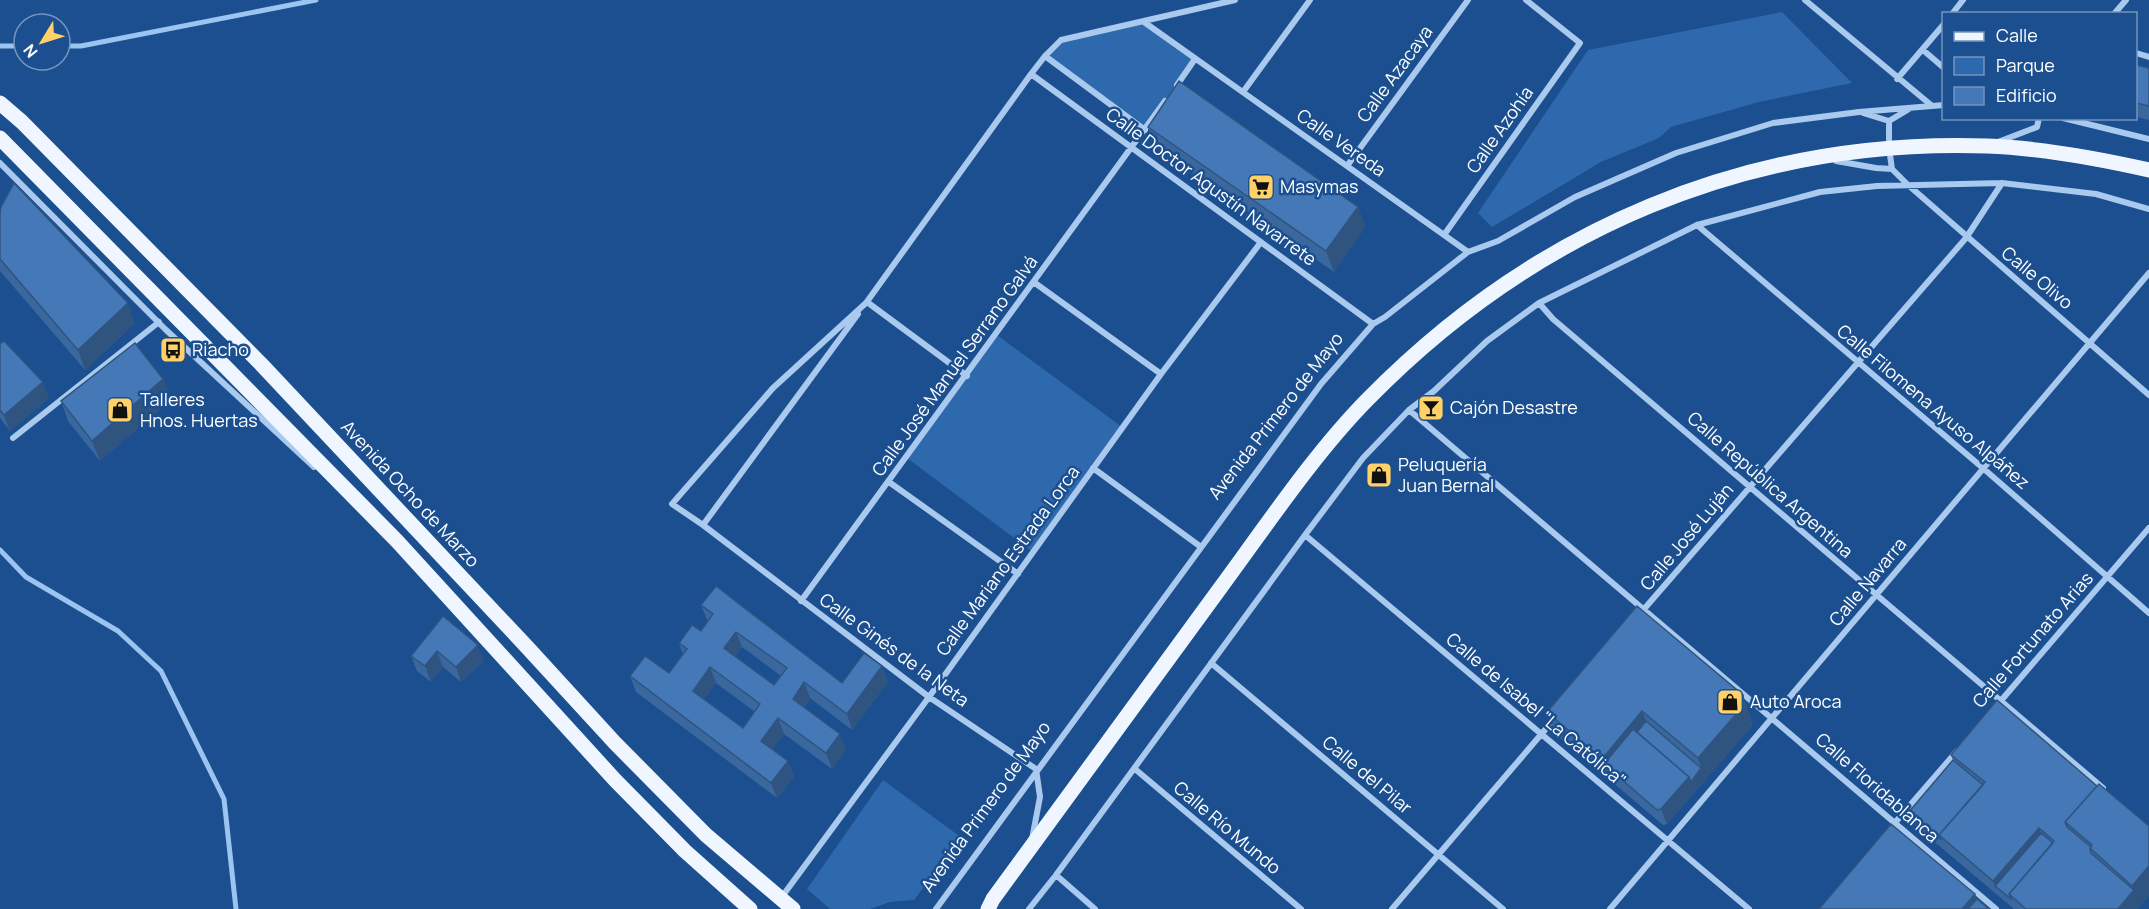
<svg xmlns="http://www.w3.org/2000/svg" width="2149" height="909" font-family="Manrope,sans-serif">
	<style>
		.green { fill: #2e69ad }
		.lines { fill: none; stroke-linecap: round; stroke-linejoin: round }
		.stream { stroke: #9cc4f0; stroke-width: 5 }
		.street { stroke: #a9c9ee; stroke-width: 6 }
		.primary { stroke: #f0f6ff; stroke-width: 15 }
		.wall { fill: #3a679d; fill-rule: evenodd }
		.shaded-wall { fill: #305480 }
		.building { fill: #4478b7; stroke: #305480; stroke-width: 1.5; fill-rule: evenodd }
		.labels { text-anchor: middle; stroke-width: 5; stroke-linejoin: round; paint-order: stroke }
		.street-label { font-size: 18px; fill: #fff; stroke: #1b4f8f }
		.poi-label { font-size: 18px; fill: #fff; stroke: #1b4f8f; text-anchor: start }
	</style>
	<rect width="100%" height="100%" fill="#1b4f8f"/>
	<path class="green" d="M1782,12l70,71 -93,19 -88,25 -12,11 -58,24 -109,65 -14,-14 110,-163z
		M1144,22l51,37 -50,71 -100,-74 16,-16z
		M997,335l125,92 -89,125 -126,-94z
		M883,780l79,58 -48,62 -24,2 -20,7h-40l-23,-20z"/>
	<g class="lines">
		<path class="stream" d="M0,46h24
			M60,46h21l235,-46
			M0,550l26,27 92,54 43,40 63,128 12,110"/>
		<path class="street" d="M1805,0l126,105
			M1952,14l11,-14
			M2114,14l12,-14
			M1144,22l324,230
			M1923,50l21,18
			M2136,53l13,4
			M1045,56l100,74
			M1031,74l342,250
			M1897,79l47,-55
			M1177,85l18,-26
			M1243,92l67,-92
			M1909,109l-20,12v27l3,21 15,15 242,211
			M1863,113l26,8
			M2063,118l86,21
			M1998,142l39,-15 2,-9
			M1836,161l40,7 16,1
			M0,163l165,166 149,138
			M1347,166l121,-166
			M1697,225l287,244 165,144
			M1444,235l136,-192 -54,-43
			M1035,283l126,91
			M866,303l165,-229 14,-18 16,-16 174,-40
			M1539,303l14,16 550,469
			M967,376l-100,-74 -94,86 -101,116 31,21 226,172 107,72 4,28 -8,42
			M1409,410l587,499
			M13,438l146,-116
			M1093,468l108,79
			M889,482l129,92
			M703,525l155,-211
			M1305,535l444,374
			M801,601l364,-500
			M1638,616l328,-378 36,-55
			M1211,663l292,246
			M1999,703l150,-175
			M1135,769l166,140
			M1893,825l64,-74
			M1056,875l39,34
			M781,898l148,-201 232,-323 100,-132
			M936,909l385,-525 52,-60 12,-7 83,-65 30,-11 77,-44 101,-44 97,-30 86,-11 85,-7
			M1029,909l27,-34 249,-340 58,-77 46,-48 25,-19 53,-50 52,-38 158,-78 123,-33 57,-6 125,-3 94,11 53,15
			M1392,909l164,-192
			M1610,909l539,-636"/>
		<path class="primary" d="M0,103l22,19 239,242 266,283 88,96 91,92 87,74
			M0,138l397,403 218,239 70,71 65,58
			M988,909l5,-10c76,-104 152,-208 228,-312 45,-61 93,-133 146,-187 167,-171 381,-262 620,-254 55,2 109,12 162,24"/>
	</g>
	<path class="wall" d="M2136,65l13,3v52l-13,-3z
		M1148,127l210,80 7,20 -31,45 -179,-125z
		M0,214l135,109 -50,47 -85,-99z
		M0,344l49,54 -39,33 -10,-13z
		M163,379l8,21 -71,61 -32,-40 -7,-20z
		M701,605l141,78 40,-17 6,16 -36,48 -42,-32 -6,9 42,42 -14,20 -48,-35 -12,15 16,12 6,16 -17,21 -141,-106 -6,-16 39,-3 14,-18 -4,-12 22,-12 7,-9zM742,647l39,29 -7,9 -39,-28zM716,683l39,29 -12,16 -39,-29z
		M1637,606l113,109 2,11 -85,98 -4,1 -109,-92 -7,-21z
		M443,616l41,45 -23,21 -18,-15 -12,15 -14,-11 -6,-15z
		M1951,755l146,31 52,40v70l-12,13h-123l-102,-86 -4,-10 45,-53z"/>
	<path class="shaded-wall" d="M1358,207l7,20 -31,45 -8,-21z
		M128,303l7,20 -50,47 -7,-20z
		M163,379l8,21 -71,61 -8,-20z
		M43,382l6,16 -39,33 -6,-16z
		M736,632l6,15 -12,17 -6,-16z
		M478,645l6,16 -23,21 -5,-15z
		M437,651l6,16 -12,15 -6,-16z
		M882,666l6,16 -36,48 -5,-16z
		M710,667l6,16 -17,23 -6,-15z
		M804,682l6,16 -12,16 -5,-15z
		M1743,695l7,20 2,11 -85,98 -6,-15 28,-32 12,-9 -3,-10z
		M1642,711l8,21 -46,32 -2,-5z
		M778,718l6,16 -17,23 -6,-16z
		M840,734l6,15 -14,20 -6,-16z
		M788,761l6,16 -17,21 -6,-15z
		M2039,828l5,16 -49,42 -2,-5z
		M2149,866v30l-12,13h-19l16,-19 -2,-4z
		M1975,894l6,15h-19z"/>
	<path class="building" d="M2136,65l13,3v38l-13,-3z
		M1179,81l179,126 -32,44 -178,-124z
		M14,183l114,120 -50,47 -78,-91v-45l1,-7z
		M4,341l39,41 -39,33 -4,-5v-66z
		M135,343l28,36 -71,62 -31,-40z
		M716,586l126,97 22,-30 18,13 -35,48 -43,-32 -11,17 47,35 -14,19 -48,-35 -17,23 27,20 -17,22 -141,-107 15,-20 24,17 18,-24 -8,-6 13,-18 9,6 12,-17 -12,-9zM736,632l51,36 -13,17 -50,-37zM710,667l50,37 -17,24 -50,-37z
		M1637,606l106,89 1,10 -46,53 -56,-47 -40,48 -55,-47z
		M443,616l35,29 -22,22 -19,-16 -12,15 -14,-10z
		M1997,700l100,86 -32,36 2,5 24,20 -1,1 1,5 43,37 -16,19h-92l-17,-15 45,-53 -15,-13 -46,53 -54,-46 46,-53 -34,-27z
		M1646,721l55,47 -10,14 -2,-5 -52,-45z
		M1633,729l56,48 -28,32 -4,1 -53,-46z
		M1953,760l30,25 -44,50 2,5 -33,-27z
		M2099,784l50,42v40l-17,20 -42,-38 2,-3 -27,-23z
		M1891,824l84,70 -13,15h-143z
		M2041,833l12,10 -44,51 2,5 -16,-13z
		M1977,899l12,10h-21z"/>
	<defs>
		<symbol id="supermarket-square" viewBox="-11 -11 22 22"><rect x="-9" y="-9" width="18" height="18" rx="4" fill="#ffd166" stroke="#1b4f8f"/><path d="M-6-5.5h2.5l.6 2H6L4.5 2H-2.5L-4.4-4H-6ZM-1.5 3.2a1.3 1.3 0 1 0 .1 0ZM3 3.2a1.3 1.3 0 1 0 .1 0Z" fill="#111"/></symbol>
		<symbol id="bus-square" viewBox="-11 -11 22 22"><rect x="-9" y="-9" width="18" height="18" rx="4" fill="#ffd166" stroke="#1b4f8f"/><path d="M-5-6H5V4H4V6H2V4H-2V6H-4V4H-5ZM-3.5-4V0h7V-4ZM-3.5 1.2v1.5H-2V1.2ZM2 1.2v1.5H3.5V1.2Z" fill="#111"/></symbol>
		<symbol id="bar-square" viewBox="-11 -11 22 22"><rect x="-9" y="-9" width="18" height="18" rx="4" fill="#ffd166" stroke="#1b4f8f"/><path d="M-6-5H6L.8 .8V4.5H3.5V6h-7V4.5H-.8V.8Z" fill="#111"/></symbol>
		<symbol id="shop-square" viewBox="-11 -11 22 22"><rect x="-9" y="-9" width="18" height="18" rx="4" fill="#ffd166" stroke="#1b4f8f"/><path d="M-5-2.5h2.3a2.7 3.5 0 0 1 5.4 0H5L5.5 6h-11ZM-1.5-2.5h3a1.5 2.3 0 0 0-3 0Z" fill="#111"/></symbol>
	</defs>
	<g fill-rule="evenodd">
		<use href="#supermarket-square" x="1246" y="172" width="30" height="30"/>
		<use href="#bus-square" x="158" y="335" width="30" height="30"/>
		<use href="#bar-square" x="1416" y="393" width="30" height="30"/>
		<use href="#shop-square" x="105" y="395" width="30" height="30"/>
		<use href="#shop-square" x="1364" y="460" width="30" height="30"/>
		<use href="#shop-square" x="1715" y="687" width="30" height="30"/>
	</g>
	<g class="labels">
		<g class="street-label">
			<text transform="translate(1395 74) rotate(-54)" y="6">Calle Azacaya</text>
			<text transform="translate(1500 130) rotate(-55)" y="6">Calle Azohía</text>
			<text transform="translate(1341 143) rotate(35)" y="6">Calle Vereda</text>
			<text transform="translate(1211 187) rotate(36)" y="6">Calle Doctor Agustín Navarrete</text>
			<text transform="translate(2037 278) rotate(40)" y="6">Calle Olivo</text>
			<text transform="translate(955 366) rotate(-54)" y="6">Calle José Manuel Serrano Galvá</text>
			<text transform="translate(1933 407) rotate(40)" y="6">Calle Filomena Ayuso Alpáñez</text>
			<text transform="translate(1276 416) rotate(-52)" y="6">Avenida Primero de Mayo</text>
			<text transform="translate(1770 485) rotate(41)" y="6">Calle República Argentina</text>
			<text transform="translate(410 494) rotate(47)" y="6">Avenida Ocho de Marzo</text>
			<text transform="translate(1687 537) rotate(-50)" y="6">Calle José Luján</text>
			<text transform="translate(1008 561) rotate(-54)" y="6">Calle Mariano Estrada Lorca</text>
			<text transform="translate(1868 582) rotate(-50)" y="6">Calle Navarra</text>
			<text transform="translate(2033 640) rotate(-49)" y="6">Calle Fortunato Arias</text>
			<text transform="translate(894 650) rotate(36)" y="6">Calle Ginés de la Neta</text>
			<text transform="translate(1536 710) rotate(40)" y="6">Calle de Isabel "La Católica"</text>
			<text transform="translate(1367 775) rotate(40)" y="6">Calle del Pilar</text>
			<text transform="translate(1877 788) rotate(41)" y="6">Calle Floridablanca</text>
			<text transform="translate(986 807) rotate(-54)" y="6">Avenida Primero de Mayo</text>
			<text transform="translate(1227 828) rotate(40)" y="6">Calle Río Mundo</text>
		</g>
		<g class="poi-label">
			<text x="1280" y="193">Masymas</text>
			<text x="192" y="356">Riacho</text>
			<text x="140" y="406">Talleres<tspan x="140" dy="21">Hnos. Huertas</tspan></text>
			<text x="1450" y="414">Cajón Desastre</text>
			<text x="1398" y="471">Peluquería<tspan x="1398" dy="21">Juan Bernal</tspan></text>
			<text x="1750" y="708">Auto Aroca</text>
		</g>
	</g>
	<rect x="1942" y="12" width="195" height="108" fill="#1b4f8f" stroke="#7695bc" stroke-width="1.5"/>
	<rect x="1954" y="32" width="30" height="9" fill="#f0f6ff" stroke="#7695bc" stroke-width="1.5"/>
	<text x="1996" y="42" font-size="18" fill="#ffffff">Calle</text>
	<rect x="1954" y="57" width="30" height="18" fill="#2e69ad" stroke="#7695bc" stroke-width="1.5"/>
	<text x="1996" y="72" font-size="18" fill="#ffffff">Parque</text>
	<rect x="1954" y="87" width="30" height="18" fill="#4478b7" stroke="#7695bc" stroke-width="1.5"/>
	<text x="1996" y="102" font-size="18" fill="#ffffff">Edificio</text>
	<g transform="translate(42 42) rotate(232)"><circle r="28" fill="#1b4f8f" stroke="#7695bc" stroke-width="1.5"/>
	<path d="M0-4.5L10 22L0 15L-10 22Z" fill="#ffd166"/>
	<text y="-9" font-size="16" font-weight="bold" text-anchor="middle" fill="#ffffff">N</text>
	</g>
</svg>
